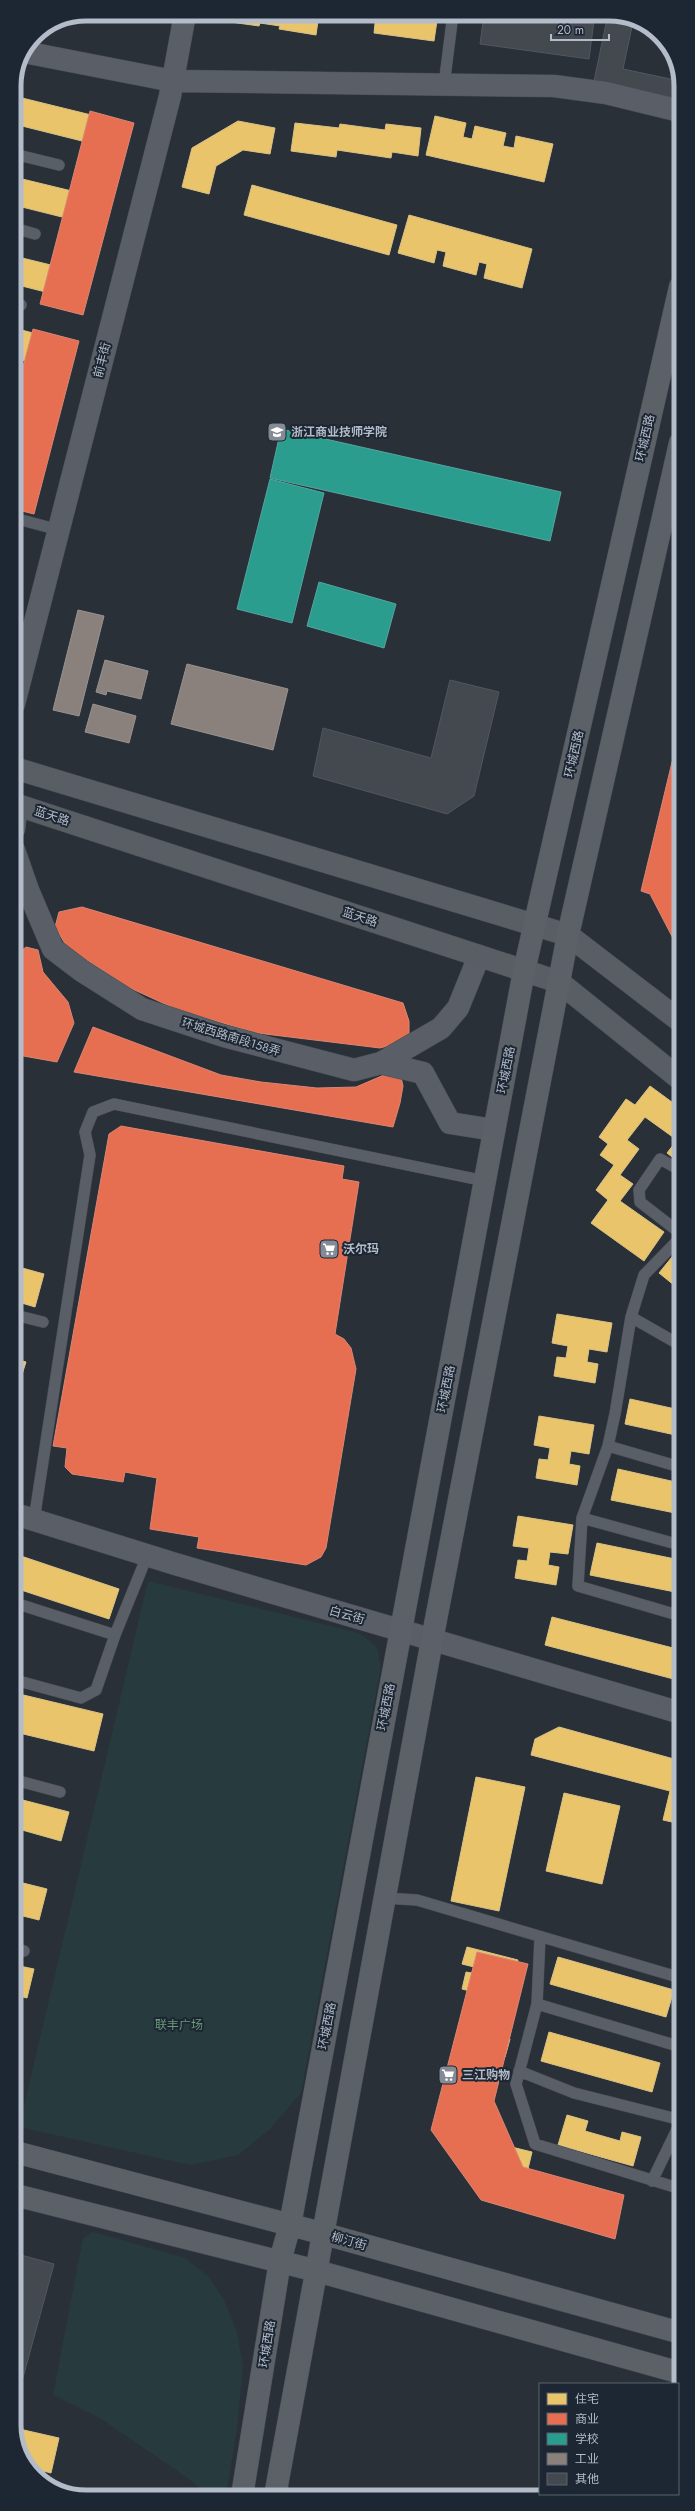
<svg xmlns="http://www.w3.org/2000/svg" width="695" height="2511" font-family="Jost,'Noto Sans SC',sans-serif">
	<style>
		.green { fill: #273a3e }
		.homes { fill: #e9c46a; stroke: #d9c286 }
		.shops { fill: #e76f51; stroke: #d88675 }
		.schools { fill: #2a9d8f; stroke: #53a6a0 }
		.industry { fill: #8a817c; stroke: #979393 }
		.building { fill: #444950; stroke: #52575f }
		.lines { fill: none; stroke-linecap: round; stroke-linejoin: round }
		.lane-casing { stroke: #484c53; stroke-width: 12 }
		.street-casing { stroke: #484c53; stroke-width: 23 }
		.secondary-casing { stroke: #484c53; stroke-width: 23 }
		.primary-casing { stroke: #484c55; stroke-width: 23 }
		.lane { stroke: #5a5e66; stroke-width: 11 }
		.street { stroke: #5a5e66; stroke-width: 22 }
		.secondary { stroke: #595d64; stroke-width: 22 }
		.primary { stroke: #5c6168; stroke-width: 22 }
		.labels { text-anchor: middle; stroke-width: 4; stroke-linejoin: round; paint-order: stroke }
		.street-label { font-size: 12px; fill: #b4bcc9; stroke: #1d2633 }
		.poi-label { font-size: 12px; font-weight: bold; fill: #b4bcc9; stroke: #1d2633; text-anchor: start }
		.park-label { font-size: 12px; fill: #6b9a76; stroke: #1d2633 }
		.rim { fill: none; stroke: #b4bcc9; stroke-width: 5 }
	</style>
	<rect width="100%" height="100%" fill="#2a3038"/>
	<path class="green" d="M148,1581l211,52 18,14 4,19 -80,427 -31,36 -32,26 -48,10 -171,-38z
		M93,2232l92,26 23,18 16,24 13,32 6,35 -6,61 -11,68 -15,1 -25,-20 -86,-59 -47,-23 30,-157z"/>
	<path class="homes" d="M216,14h103l-3,21 -37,-6 1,-3 -20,-3 -1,3 -43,-6z
		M376,14h62l-4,27 -60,-8z
		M14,96l114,28 -6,27 -108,-27z
		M435,116l31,7 -3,14 9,2 3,-13 31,7 -3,13 11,2 2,-12 37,8 -9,38 -118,-27z
		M238,121l37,7 -5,26 -27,-4 -27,16 -7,28 -27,-7 10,-39z
		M295,123l44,5 1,-4 45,6 1,-6 35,4 -3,28 -26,-4 -1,6 -54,-8 -1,7 -45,-6z
		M14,177l95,23 -7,27 -88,-22z
		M252,185l145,40 -8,30 -145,-40z
		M409,215l123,34 -10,39 -38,-10 3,-14 -8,-2 -3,13 -33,-9 3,-14 -9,-2 -3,13 -36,-10z
		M14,256l78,19 -7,27 -71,-18z
		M14,328l57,15 -8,28 -49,-13z
		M14,401l38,9 -8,31 -30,-8z
		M14,475l22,5 -8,28 -14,-3z
		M679,757l1,1v32l-9,-3z
		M658,839l22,5v31l-29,-6z
		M650,1086l30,22v55l-13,-10 10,-13 -32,-23 -18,23 12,9 -19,26 13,9 -13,17 44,31 -20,29 -53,-38 17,-23 -12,-10 18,-25 -14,-10 8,-11 -9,-7 27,-38 9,6z
		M676,1252l4,3v35l-21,-17z
		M15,1266l29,8 -9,33 -20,-6z
		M557,1314l55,9 -5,29 -18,-3 -2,13 11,2 -3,19 -41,-7 3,-19 9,1 2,-12 -16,-3z
		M15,1359l11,3 -9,28 -2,-1z
		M630,1399l50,11v26l-55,-12z
		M539,1416l55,9 -5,29 -18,-3 -2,13 11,2 -3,19 -41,-7 3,-19 9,1 2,-12 -16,-3z
		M618,1469l62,14v31l-69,-14z
		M518,1516l55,9 -5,29 -18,-2 -2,13 11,2 -3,18 -41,-7 3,-18 9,1 2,-13 -16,-2z
		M597,1543l83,17v33l-90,-18z
		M15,1554l104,35 -10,30 -94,-31z
		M552,1617l129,33v31l-136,-36z
		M15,1693l88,21 -9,37 -79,-19z
		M559,1727l122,34v63l-18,-4 7,-29 -139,-36 4,-16z
		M476,1777l49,10 -26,124 -48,-10z
		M564,1793l56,13 -18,78 -56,-13z
		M15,1798l54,14 -8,29 -46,-13z
		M15,1881l32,8 -8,31 -24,-6z
		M467,1947l51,13 -5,18 -13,-3 -2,6 7,1 -5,17 -38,-10 4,-17 6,1 2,-6 -12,-3z
		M558,1957l116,33 -8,27 -116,-33z
		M15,1965l19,4 -7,29 -12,-3z
		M459,2026l51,13 -5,18 -13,-3 -2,6 7,2 -5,17 -38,-10 4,-18 6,2 2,-7 -12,-3z
		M549,2032l111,31 -8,29 -111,-31z
		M452,2108l36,9 -5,23 49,12 -10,42 -47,-13 8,-30 -39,-10z
		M567,2115l21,6 -3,10 35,10 2,-9 19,5 -8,29 -75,-21z
		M531,2185l89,24 -7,26 -89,-23z
		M15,2428l44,10 -8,35 -19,-5 -17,-29z"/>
	<path class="shops" d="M90,111l44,12 -51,192 -43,-11z
		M33,329l46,12 -45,173 -20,-5v-108z
		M680,729v216l-3,1 -27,-52 -9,-3z
		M82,907l321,96 6,18v19l-29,8 -123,-15 -79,-23 -50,-23 -61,-40 -12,-20 4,-15z
		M26,947l12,3 5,22 25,30 6,21 -17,39 -39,-7 -3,8v-107z
		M93,1027l128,48 40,7 56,6 39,-1 28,-12 17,2 2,9 -3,17 -7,24 -319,-55z
		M121,1126l223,40 -2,13 17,3 -24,152 9,5 7,9 5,21 -30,179 -5,9 -15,8 -109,-17 2,-11 -49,-8 7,-51 -32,-6 -2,10 -51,-8 -7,-7 2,-19 -14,-2 56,-312z
		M477,1952l51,12 -34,137 29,66 101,28 -9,44 -134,-39 -50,-70z"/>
	<path class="schools" d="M281,429l280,63 -11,49 -280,-63z
		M270,479l54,14 -32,130 -55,-14z
		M319,582l77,22 -12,44 -77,-22z"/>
	<path class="industry" d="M78,610l26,6 -25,100 -26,-6z
		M105,660l43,11 -7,28 -34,-8 -1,4 -10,-3z
		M187,664l101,25 -15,61 -102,-26z
		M93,704l43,12 -7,27 -44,-11z"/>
	<path class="building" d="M484,14h58l52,7 -5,38 -109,-15z
		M608,14l25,8 -10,47 57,12v18l-86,-18z
		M450,680l49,12 -25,104 -27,18 -134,-38 10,-48 108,30z
		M21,2255l33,9 -33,121 -6,-2v-107z"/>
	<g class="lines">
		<defs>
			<path id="lane" d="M444,85l9,-71
				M14,154l45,11
				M14,228l21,6
				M14,303l7,2
				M14,518l45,12
				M680,1170l-20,-11 -21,31 1,12 40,31
				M680,1238l-36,37 -13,42 49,28
				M15,1315l28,7
				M631,1317l-16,97 -7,32 -26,72 -4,68 103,30
				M608,1446l72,21
				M582,1518l98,27
				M34,1520l56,-365 -5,-23 8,-20 21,-8 371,77
				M15,1603l100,32 32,-79
				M15,1680l66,18 15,-8 19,-55
				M15,1780l45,12
				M384,1898l33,2 264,78
				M540,1937l-3,67 -21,80 19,60 146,45
				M15,1948l9,3
				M537,2004l144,43
				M519,2071l55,22 107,27
				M652,2181l29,-60"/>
			<path id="street" d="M24,52l149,29 381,5 52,7 74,18
				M14,704l156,-608 15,-82
				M14,829l3,-24
				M14,850l14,40 25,59 29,22 60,38 82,27 130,34 27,-7 60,-35 17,-20 21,-52
				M381,1063l42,10 27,50 44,7
				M15,1514l157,49 509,150"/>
			<path id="secondary" d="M14,768l554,167 112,86
				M14,804l545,178 121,97"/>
			<path id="primary" d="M15,2152l306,81 360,100
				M15,2195l302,76 364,102
				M242,2496l38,-235 10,-36 234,-1254 156,-684
				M275,2496l157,-856 136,-705 112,-492"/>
		</defs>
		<use href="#lane" class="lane-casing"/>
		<use href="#street" class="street-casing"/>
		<use href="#secondary" class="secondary-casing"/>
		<use href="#primary" class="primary-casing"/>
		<use href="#lane" class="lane"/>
		<use href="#street" class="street"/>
		<use href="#secondary" class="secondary"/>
		<use href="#primary" class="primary"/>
	</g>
	<defs>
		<symbol id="university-square" viewBox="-11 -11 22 22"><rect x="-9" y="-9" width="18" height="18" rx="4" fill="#848b96" stroke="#1d2633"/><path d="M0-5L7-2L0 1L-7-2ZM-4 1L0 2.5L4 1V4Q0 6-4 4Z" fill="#fff"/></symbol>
		<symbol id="supermarket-square" viewBox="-11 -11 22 22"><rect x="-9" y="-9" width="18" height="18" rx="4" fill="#848b96" stroke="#1d2633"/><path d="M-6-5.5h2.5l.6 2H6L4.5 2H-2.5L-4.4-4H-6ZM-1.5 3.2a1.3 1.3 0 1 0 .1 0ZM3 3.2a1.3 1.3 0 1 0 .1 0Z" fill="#fff"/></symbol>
	</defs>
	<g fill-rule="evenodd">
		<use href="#university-square" x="266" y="421" width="22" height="22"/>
		<use href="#supermarket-square" x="318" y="1238" width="22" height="22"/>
		<use href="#supermarket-square" x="437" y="2064" width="22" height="22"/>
	</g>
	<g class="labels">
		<g class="street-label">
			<text transform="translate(102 360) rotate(-76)" y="4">前丰街</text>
			<text transform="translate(645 438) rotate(-77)" y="4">环城西路</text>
			<text transform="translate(574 754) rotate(-77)" y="4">环城西路</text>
			<text transform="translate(52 816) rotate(18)" y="4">蓝天路</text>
			<text transform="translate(360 917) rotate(18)" y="4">蓝天路</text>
			<text transform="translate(231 1037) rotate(17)" y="4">环城西路南段158弄</text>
			<text transform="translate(506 1070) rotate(-79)" y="4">环城西路</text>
			<text transform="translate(446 1389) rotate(-79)" y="4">环城西路</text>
			<text transform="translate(347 1615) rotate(16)" y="4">白云街</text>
			<text transform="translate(386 1707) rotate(-79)" y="4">环城西路</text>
			<text transform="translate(327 2026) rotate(-79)" y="4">环城西路</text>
			<text transform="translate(349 2241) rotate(16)" y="4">柳汀街</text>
			<text transform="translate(267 2344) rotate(-81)" y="4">环城西路</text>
		</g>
		<g class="poi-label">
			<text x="291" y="436">浙江商业技师学院</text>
			<text x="343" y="1253">沃尔玛</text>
			<text x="462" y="2079">三江购物</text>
		</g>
		<g class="park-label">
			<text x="179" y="2029">联丰广场</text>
		</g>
	</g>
	<path d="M0 0H695V2511H0ZM86 21H609A65 65 0 0 1 674 86V2425A65 65 0 0 1 609 2490H86A65 65 0 0 1 21 2425V86A65 65 0 0 1 86 21Z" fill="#1d2633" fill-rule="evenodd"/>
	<path class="rim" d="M86 21H609A65 65 0 0 1 674 86V2425A65 65 0 0 1 609 2490H86A65 65 0 0 1 21 2425V86A65 65 0 0 1 86 21Z"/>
	<rect x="539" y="2383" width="140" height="112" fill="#1d2633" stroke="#59626f"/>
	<rect x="547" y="2393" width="20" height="12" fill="#e9c46a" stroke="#59626f"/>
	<text x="575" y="2403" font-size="12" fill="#b4bcc9">住宅</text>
	<rect x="547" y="2413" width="20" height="12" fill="#e76f51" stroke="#59626f"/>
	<text x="575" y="2423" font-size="12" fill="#b4bcc9">商业</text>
	<rect x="547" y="2433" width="20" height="12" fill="#2a9d8f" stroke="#59626f"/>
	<text x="575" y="2443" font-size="12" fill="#b4bcc9">学校</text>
	<rect x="547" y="2453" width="20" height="12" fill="#8a817c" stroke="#59626f"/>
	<text x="575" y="2463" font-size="12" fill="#b4bcc9">工业</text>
	<rect x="547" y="2473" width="20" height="12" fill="#444950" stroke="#59626f"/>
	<text x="575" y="2483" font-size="12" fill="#b4bcc9">其他</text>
	<path d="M551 34v6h58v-6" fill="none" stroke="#b4bcc9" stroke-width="2"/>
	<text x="557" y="34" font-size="12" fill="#b4bcc9" stroke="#1d2633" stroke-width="3" paint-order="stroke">20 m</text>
</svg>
